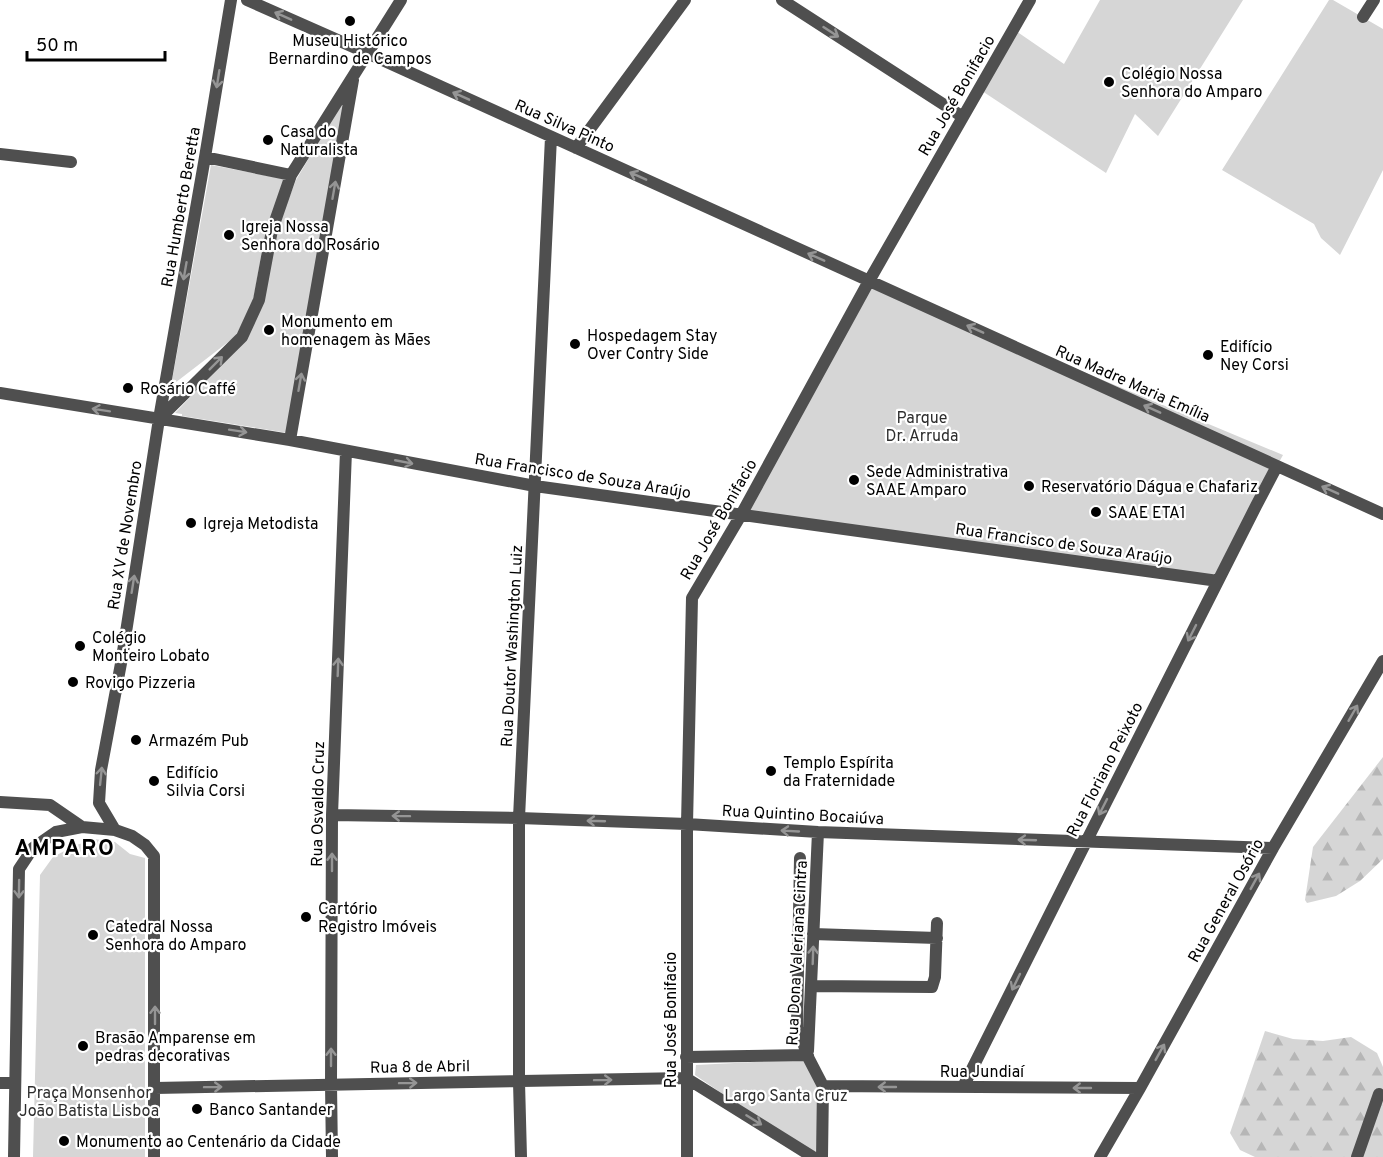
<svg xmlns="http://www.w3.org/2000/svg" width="1383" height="1157" font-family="Overpass,sans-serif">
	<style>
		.green { fill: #d6d6d6 }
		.forest { fill: url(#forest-firs) }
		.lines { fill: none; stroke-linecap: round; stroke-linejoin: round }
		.street { stroke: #4f4f4f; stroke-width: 12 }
		.oneway { stroke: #959595 }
		.poi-dot { fill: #000; stroke: #fff; stroke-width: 2 }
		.labels { text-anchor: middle; stroke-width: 4.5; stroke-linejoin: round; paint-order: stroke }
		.poi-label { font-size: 16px; fill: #000; stroke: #fff; text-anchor: start }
		.street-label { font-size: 16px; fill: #000; stroke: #fff }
		.park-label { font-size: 16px; fill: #2d2d2d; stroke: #fff }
		.district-label { font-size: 22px; font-weight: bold; letter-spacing: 1.5px; fill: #000; stroke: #fff }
	</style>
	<defs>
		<pattern id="forest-firs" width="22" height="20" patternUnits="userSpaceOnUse" patternTransform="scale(1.5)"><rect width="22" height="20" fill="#d6d6d6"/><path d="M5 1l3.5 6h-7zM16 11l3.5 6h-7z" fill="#b6b6b6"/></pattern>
	</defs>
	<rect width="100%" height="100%" fill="#fff"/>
	<path class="green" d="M1100,0h143l-85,136 -23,-22 -29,59 -127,-84 34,-60 51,35z
		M1329,0h4l50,29v141l-43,85 -19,-17 -7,-14 -92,-54z
		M346,96l-58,337 -106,-17v-2l-7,-1 73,-76 29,-108 19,-49z
		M211,165l74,14 -20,55 -12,67 -17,35 -65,50z
		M870,283l413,172 -28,51 -37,74 -474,-66z
		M94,839l21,3 15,12 15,4v299h-112l7,-282 13,-18 21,-11z
		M809,1059l14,27 -8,71 -120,-82 1,-10z"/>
	<path class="forest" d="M1383,757v102l-23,22 -24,15 -29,7 -2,-3 8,-53z
		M1265,1031l28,8 30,2 28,-4 26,16 6,14v90h-128l-15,-7 -10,-17z"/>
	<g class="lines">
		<path class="street" d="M247,0l120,53 1016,461
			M782,0l181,117
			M1363,17l11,-17
			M576,148l109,-148
			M0,154l71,8
			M205,157l86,18
			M0,393l290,47 245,46 683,95
			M159,419l83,-82 17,-37 13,-70 19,-55 110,-175
			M290,440l63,-360
			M0,802l50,3 32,22 33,3 17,6 13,9 9,11v301
			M332,815l187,3 168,6 131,8 455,16
			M115,830l-16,-27 2,-33 21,-112 37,-239 46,-262 26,-157
			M800,858l-3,169 12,32 14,27 -1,71
			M813,934l124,4
			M811,986l121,1 3,-10 2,-54
			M808,1051l10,-219
			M686,1057l122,-2
			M0,1083h14
			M823,1086l317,2
			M963,1087l123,-245 170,-336 21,-40
			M155,1088l531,-10 127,79
			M14,1157l5,-288 14,-21 23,-16 26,-5
			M332,1157l-1,-73 1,-269 14,-364
			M521,1157l-2,-75v-264l32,-681
			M687,1157v-333l5,-226 49,-83 128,-234 161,-281
			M1100,1157l40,-69 133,-240 110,-187
			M1357,1157l22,-63"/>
	</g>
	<defs><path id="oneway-shaft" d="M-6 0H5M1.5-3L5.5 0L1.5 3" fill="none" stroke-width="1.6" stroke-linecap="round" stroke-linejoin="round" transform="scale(1.5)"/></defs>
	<g class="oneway">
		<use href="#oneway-shaft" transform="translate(283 16) rotate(-156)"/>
		<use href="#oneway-shaft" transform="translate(831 32) rotate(33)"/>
		<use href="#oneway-shaft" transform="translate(218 79) rotate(99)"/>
		<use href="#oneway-shaft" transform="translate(461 96) rotate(-156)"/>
		<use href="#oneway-shaft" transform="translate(638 176) rotate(-156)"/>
		<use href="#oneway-shaft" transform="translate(334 190) rotate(-80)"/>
		<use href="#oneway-shaft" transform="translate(816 257) rotate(-156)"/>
		<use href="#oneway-shaft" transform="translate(185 271) rotate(100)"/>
		<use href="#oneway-shaft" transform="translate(975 329) rotate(-156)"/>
		<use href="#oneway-shaft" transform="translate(216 363) rotate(-45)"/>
		<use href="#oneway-shaft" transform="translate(300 382) rotate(-80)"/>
		<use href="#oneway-shaft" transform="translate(1152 409) rotate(-156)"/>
		<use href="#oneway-shaft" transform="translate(101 410) rotate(-171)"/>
		<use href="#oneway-shaft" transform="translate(238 431) rotate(9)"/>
		<use href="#oneway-shaft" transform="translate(404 462) rotate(11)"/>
		<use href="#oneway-shaft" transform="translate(1330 490) rotate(-156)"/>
		<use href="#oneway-shaft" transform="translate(133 584) rotate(-81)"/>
		<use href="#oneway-shaft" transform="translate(1192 633) rotate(117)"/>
		<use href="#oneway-shaft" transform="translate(338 667) rotate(-88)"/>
		<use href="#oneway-shaft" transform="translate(1353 713) rotate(-60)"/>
		<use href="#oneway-shaft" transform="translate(101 776) rotate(-84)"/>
		<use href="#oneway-shaft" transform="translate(1103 807) rotate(117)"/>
		<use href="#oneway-shaft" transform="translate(401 816) rotate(-179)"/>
		<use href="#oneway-shaft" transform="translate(596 821) rotate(-178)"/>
		<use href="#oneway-shaft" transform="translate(790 831) rotate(-177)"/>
		<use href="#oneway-shaft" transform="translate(1027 840) rotate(-178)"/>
		<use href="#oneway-shaft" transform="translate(332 862) rotate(-90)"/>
		<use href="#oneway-shaft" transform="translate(1255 881) rotate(-61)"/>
		<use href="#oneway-shaft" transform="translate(19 889) rotate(91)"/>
		<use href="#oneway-shaft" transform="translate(813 955) rotate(-88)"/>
		<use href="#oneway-shaft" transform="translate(1016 982) rotate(116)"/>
		<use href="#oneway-shaft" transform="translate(155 1015) rotate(-90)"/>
		<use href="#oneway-shaft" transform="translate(1160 1052) rotate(-61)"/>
		<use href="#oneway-shaft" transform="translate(331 1057) rotate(-90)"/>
		<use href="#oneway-shaft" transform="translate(603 1080) rotate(-1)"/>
		<use href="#oneway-shaft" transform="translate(408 1083) rotate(-1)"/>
		<use href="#oneway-shaft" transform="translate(213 1087) rotate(-1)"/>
		<use href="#oneway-shaft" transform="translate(887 1087) rotate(-180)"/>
		<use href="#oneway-shaft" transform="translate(1082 1088) rotate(-180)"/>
		<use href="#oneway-shaft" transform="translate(754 1120) rotate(32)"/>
	</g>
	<g class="poi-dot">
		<circle cx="350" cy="21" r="6"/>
		<circle cx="1109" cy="82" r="6"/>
		<circle cx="268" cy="140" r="6"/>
		<circle cx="229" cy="235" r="6"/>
		<circle cx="269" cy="330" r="6"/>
		<circle cx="575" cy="344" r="6"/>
		<circle cx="1208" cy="355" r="6"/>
		<circle cx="128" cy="388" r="6"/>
		<circle cx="854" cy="480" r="6"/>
		<circle cx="1029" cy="486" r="6"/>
		<circle cx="1096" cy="512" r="6"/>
		<circle cx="191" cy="523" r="6"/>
		<circle cx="80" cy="646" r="6"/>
		<circle cx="73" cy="682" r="6"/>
		<circle cx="136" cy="740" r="6"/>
		<circle cx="771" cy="771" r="6"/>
		<circle cx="154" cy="781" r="6"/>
		<circle cx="306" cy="917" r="6"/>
		<circle cx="93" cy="935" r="6"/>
		<circle cx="83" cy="1046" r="6"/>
		<circle cx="197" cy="1109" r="6"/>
		<circle cx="64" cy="1141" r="6"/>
	</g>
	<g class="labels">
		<g class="poi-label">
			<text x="350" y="46" text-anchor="middle">Museu Histórico<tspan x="350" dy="18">Bernardino de Campos</tspan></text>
			<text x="1121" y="79">Colégio Nossa<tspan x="1121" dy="18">Senhora do Amparo</tspan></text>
			<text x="280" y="137">Casa do<tspan x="280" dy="18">Naturalista</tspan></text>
			<text x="241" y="232">Igreja Nossa<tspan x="241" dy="18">Senhora do Rosário</tspan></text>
			<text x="281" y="327">Monumento em<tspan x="281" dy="18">homenagem às Mães</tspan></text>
			<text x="587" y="341">Hospedagem Stay<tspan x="587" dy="18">Over Contry Side</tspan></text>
			<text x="1220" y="352">Edifício<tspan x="1220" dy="18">Ney Corsi</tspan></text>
			<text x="140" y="394">Rosário Caffé</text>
			<text x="866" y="477">Sede Administrativa<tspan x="866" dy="18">SAAE Amparo</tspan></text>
			<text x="1041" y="492">Reservatório Dágua e Chafariz</text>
			<text x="1108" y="518">SAAE ETA1</text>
			<text x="203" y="529">Igreja Metodista</text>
			<text x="92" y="643">Colégio<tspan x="92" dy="18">Monteiro Lobato</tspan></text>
			<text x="85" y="688">Rovigo Pizzeria</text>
			<text x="148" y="746">Armazém Pub</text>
			<text x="783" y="768">Templo Espírita<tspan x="783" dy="18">da Fraternidade</tspan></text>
			<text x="166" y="778">Edifício<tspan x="166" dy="18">Silvia Corsi</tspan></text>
			<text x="318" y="914">Cartório<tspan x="318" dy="18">Registro Imóveis</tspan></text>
			<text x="105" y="932">Catedral Nossa<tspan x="105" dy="18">Senhora do Amparo</tspan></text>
			<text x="95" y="1043">Brasão Amparense em<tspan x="95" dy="18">pedras decorativas</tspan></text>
			<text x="209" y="1115">Banco Santander</text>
			<text x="76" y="1147">Monumento ao Centenário da Cidade</text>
		</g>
		<g class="street-label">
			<text transform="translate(956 95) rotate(-60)" y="6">Rua José Bonifacio</text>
			<text transform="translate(565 125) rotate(24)" y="6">Rua Silva Pinto</text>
			<text transform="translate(180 207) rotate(-80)" y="6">Rua Humberto Beretta</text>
			<text transform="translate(1133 383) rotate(24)" y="6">Rua Madre Maria Emília</text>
			<text transform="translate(583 475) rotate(9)" y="6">Rua Francisco de Souza Araújo</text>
			<text transform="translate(718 519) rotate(-60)" y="6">Rua José Bonifacio</text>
			<text transform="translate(124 535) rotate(-81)" y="6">Rua XV de Novembro</text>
			<text transform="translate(1064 543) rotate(8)" y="6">Rua Francisco de Souza Araújo</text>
			<text transform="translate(511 646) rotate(-87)" y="6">Rua Doutor Washington Luiz</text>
			<text transform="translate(1104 769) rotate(-63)" y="6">Rua Floriano Peixoto</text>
			<text transform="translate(317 804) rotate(-89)" y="6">Rua Osvaldo Cruz</text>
			<text transform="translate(803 814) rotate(3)" y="6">Rua Quintino Bocaiúva</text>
			<text transform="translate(1225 900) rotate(-61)" y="6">Rua General Osório</text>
			<text transform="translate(796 953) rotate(-87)" y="6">Rua Dona Valeriana Cintra</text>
			<text transform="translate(670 1020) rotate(-90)" y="6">Rua José Bonifacio</text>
			<text transform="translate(420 1066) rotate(-1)" y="6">Rua 8 de Abril</text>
			<text x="982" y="1077">Rua Jundiaí</text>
		</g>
		<g class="park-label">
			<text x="922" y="423">Parque<tspan x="922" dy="18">Dr. Arruda</tspan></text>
			<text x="89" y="1098">Praça Monsenhor<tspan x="89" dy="18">João Batista Lisboa</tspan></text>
			<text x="786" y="1101">Largo Santa Cruz</text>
		</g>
		<g class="district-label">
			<text x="65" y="855">AMPARO</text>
		</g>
	</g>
	<path d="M27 51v9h138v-9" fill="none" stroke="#000000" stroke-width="3"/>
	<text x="36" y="51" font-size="18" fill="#000000" stroke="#ffffff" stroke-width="4.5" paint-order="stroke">50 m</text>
</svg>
